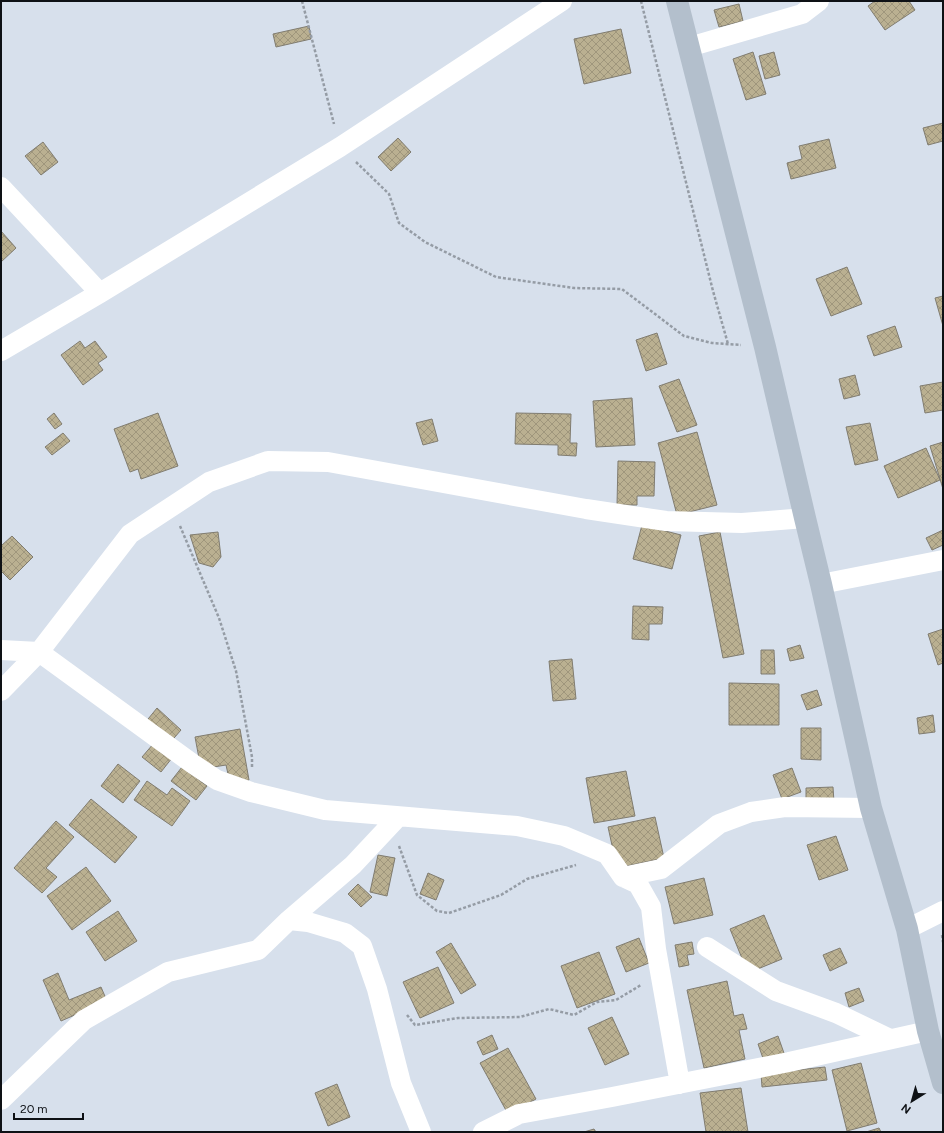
<svg xmlns="http://www.w3.org/2000/svg" width="944" height="1133" font-family="Figtree,sans-serif">
	<style>
		.building { fill: url(#building-cross-hatch); stroke: #807c70 }
		.lines { fill: none; stroke-linecap: round; stroke-linejoin: round }
		.path { stroke: #959ca5; stroke-width: 2.5; stroke-dasharray: 3 2; stroke-linecap: butt }
		.street { stroke: #fff; stroke-width: 20 }
		.secondary { stroke: #b3bfcc; stroke-width: 22 }
	</style>
	<defs>
		<pattern id="building-cross-hatch" width="8" height="8" patternUnits="userSpaceOnUse"><rect width="8" height="8" fill="#bab091"/><path d="M0 0l8 8M0 8l8-8" fill="none" stroke="#9f967c"/></pattern>
	</defs>
	<rect width="100%" height="100%" fill="#d7e0ec"/>
	<path class="building" d="M875,1h34l6,9 -30,20 -17,-24z
		M739,4l4,17 -24,6 -5,-17z
		M309,26l2,13 -35,8 -3,-13z
		M621,29l10,44 -47,11 -10,-45z
		M753,52l13,42 -20,6 -13,-41z
		M774,52l6,23 -15,4 -6,-23z
		M943,123v18l-15,4 -5,-17z
		M398,138l13,14 -20,19 -13,-14z
		M829,139l7,29 -45,11 -4,-16 15,-4 -3,-13z
		M43,142l15,20 -17,13 -16,-19z
		M1,231l15,17 -15,14z
		M847,267l15,37 -31,12 -15,-37z
		M943,296v30l-8,-28z
		M895,326l7,21 -28,9 -7,-20z
		M657,333l10,31 -21,7 -10,-31z
		M80,341l5,7 10,-7 12,16 -9,6 5,7 -20,15 -22,-30z
		M855,375l5,20 -16,4 -5,-20z
		M679,379l18,46 -20,7 -18,-46z
		M943,382v28l-18,3 -5,-27z
		M632,398l3,47 -39,2 -3,-46z
		M54,413l8,11 -7,5 -8,-10z
		M158,413l20,53 -37,13 -3,-10 -8,3 -16,-43z
		M516,413l55,1 -1,29h7l-1,13 -18,-1v-10l-43,-1z
		M432,419l6,22 -15,4 -7,-22z
		M870,423l8,37 -23,5 -9,-38z
		M697,432l20,73 -40,10 -19,-72z
		M63,433l7,8 -18,14 -7,-8z
		M943,442v47l-13,-43z
		M926,448l14,32 -42,18 -14,-32z
		M618,461l37,1 -1,34h-17v9h-20z
		M642,525l39,10 -9,34 -39,-10z
		M943,530v15l-11,5 -6,-12z
		M218,532l3,25 -8,10 -14,-4 -9,-28z
		M720,532l24,122 -21,4 -24,-122z
		M12,536l21,21 -23,23 -9,-9v-25z
		M633,606l30,1 -1,17h-13v16l-17,-1z
		M943,629v34l-5,2 -10,-31z
		M800,645l4,13 -14,3 -3,-12z
		M761,650h13l1,24h-14z
		M572,659l4,40 -23,2 -4,-40z
		M729,683l50,1v41h-50z
		M817,690l5,15 -15,5 -6,-15z
		M157,708l24,22 -13,15 -24,-21z
		M933,715l2,17 -16,2 -2,-16z
		M801,728h20v32l-20,-1z
		M240,729l9,51 -19,3 -4,-18 -25,4 -6,-32z
		M154,743l18,15 -11,14 -19,-15z
		M118,764l22,17 -17,22 -22,-17z
		M182,767l25,19 -11,14 -25,-19z
		M792,768l9,24 -19,7 -9,-24z
		M626,771l9,45 -41,7 -8,-45z
		M147,781l20,14 5,-7 18,13 -18,25 -38,-26z
		M833,787l1,15 -28,1v-15z
		M91,799l46,38 -22,26 -46,-38z
		M655,817l9,41 -47,10 -9,-41z
		M56,821l18,16 -28,31 11,9 -15,16 -28,-25z
		M836,836l12,34 -29,10 -12,-35z
		M378,855l17,3 -8,38 -17,-4z
		M86,867l25,34 -39,29 -25,-34z
		M428,873l16,7 -8,20 -16,-6z
		M704,878l9,37 -39,9 -9,-37z
		M358,884l14,13 -11,10 -13,-13z
		M118,911l19,30 -32,20 -19,-29z
		M764,915l18,44 -34,14 -18,-44z
		M639,938l10,25 -23,9 -10,-25z
		M692,942l2,12 -7,1 2,10 -10,2 -4,-22z
		M451,943l25,42 -15,9 -25,-42z
		M840,948l7,15 -17,8 -7,-16z
		M599,952l16,42 -38,14 -16,-42z
		M438,967l16,36 -34,15 -17,-36z
		M58,973l11,27 32,-13 6,14 -46,20 -18,-41z
		M727,981l7,35 9,-2 4,15 -8,1 6,29 -41,9 -17,-78z
		M859,988l5,13 -15,6 -4,-14z
		M612,1017l17,37 -24,11 -17,-37z
		M492,1035l6,14 -15,6 -6,-13z
		M778,1036l7,20 -20,8 -7,-20z
		M508,1048l28,51 -28,15 -28,-51z
		M861,1063l16,60 -30,8 -15,-61z
		M825,1067l2,13 -65,7 -1,-13z
		M337,1084l13,33 -22,9 -13,-33z
		M741,1088l7,44h-42l-6,-39z
		M879,1128l2,4h-15z
		M594,1129l2,3h-12z"/>
	<g class="lines">
		<path class="path" d="M302,1l32,123
			M641,1l72,290 15,53
			M356,162l33,32 10,29 26,19 71,35 78,11 48,1 62,47 28,7 29,2
			M180,526l39,92 17,53 16,86v12
			M399,846l18,49 20,16 12,2 52,-18 26,-16 49,-14
			M942,935l1,7
			M407,1015l8,10 43,-7 62,-1 29,-8 25,6 23,-13 19,-2 25,-15"/>
		<path class="street" d="M689,47l113,-33 17,-13
			M1,187l99,106
			M1,351l99,-58 240,-146 222,-146
			M821,584l122,-24
			M1,650l38,2 154,112 24,16 34,12 74,18 192,16 47,10 43,18 16,23 15,7 13,23 5,42 24,135
			M1,691l38,-39 91,-118 79,-52 59,-21 60,1 258,47 80,12 76,2 63,-5
			M623,877l38,-8 58,-45 32,-12 34,-5 86,1
			M289,920l19,2 37,11 17,13 15,43 24,94 20,49
			M907,929l36,-18
			M707,947l69,44 60,22 54,26
			M1,1100l83,-80 84,-48 90,-22 31,-30 64,-55 45,-48
			M483,1132l36,-18 93,-17 177,-35 139,-31"/>
		<path class="secondary" d="M677,1l88,346 40,171 16,66 50,224 36,121 21,102 15,52"/>
	</g>
	<rect width="944" height="1133" fill="none" stroke="#0e1115" stroke-width="4"/>
	<g transform="translate(912 1101) rotate(217)" stroke="#d7e0ec" stroke-width="3" paint-order="stroke">
	<path d="M0-3L7 15L0 10L-7 15Z" fill="#0e1115"/>
	<text y="-6" font-size="11" font-weight="bold" text-anchor="middle" fill="#0e1115">N</text>
	</g>
	<path d="M14 1113v6h69v-6" fill="none" stroke="#0e1115" stroke-width="2"/>
	<text x="20" y="1113" font-size="12" fill="#0e1115" stroke="#d7e0ec" stroke-width="3" paint-order="stroke">20 m</text>
</svg>
